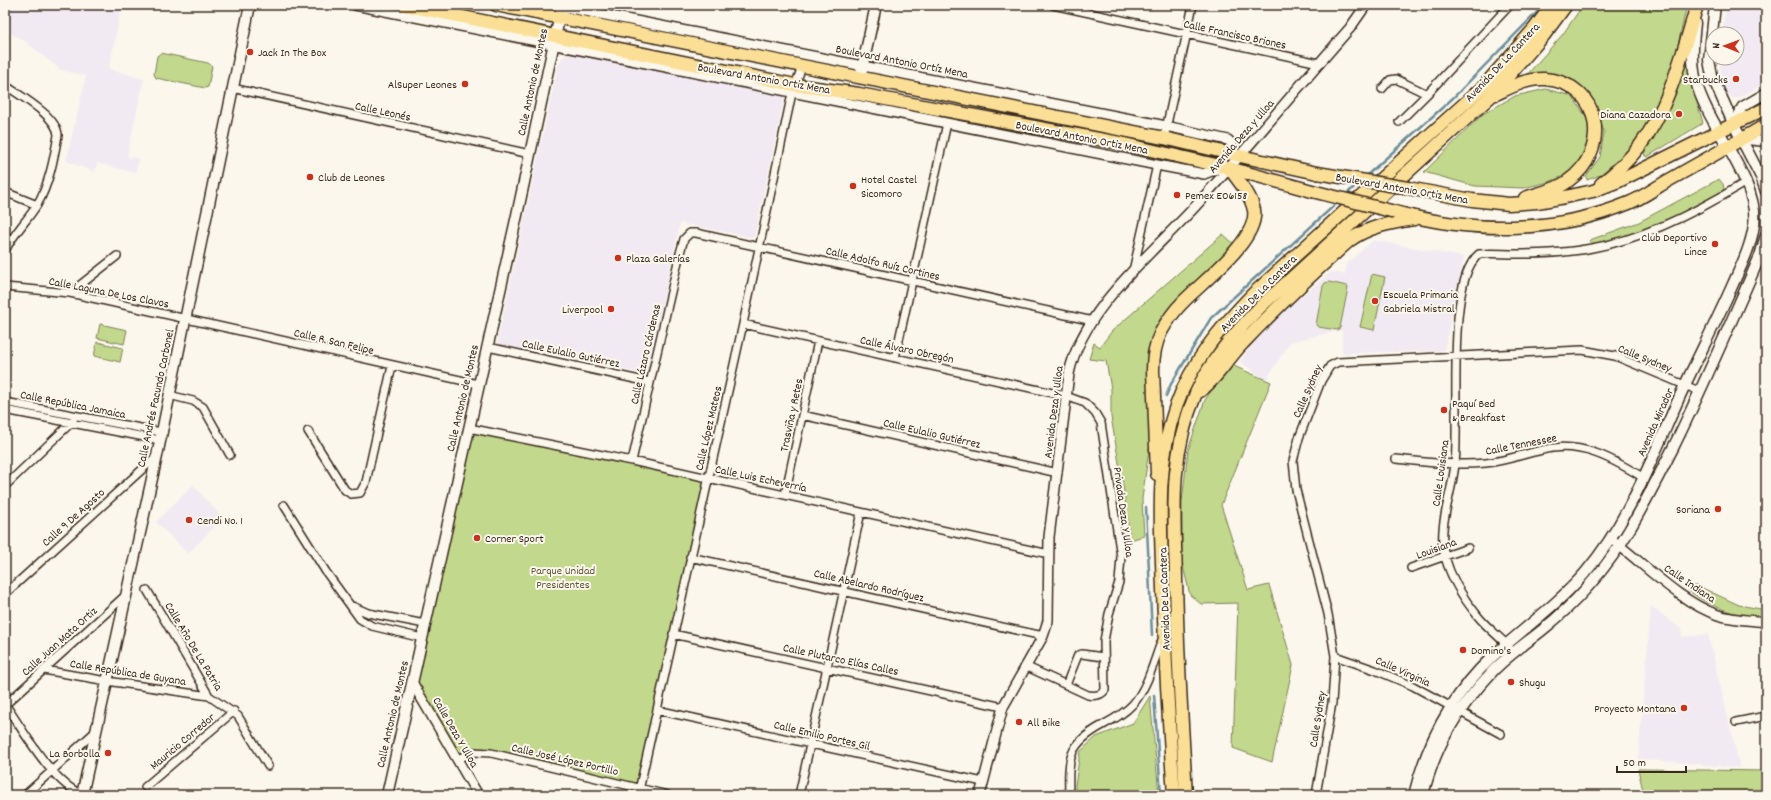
<svg xmlns="http://www.w3.org/2000/svg" width="1771" height="800" font-family="Dekko,sans-serif">
	<style>
		.built { fill: #f2eaf2 }
		.green { fill: #c2d88d; stroke: #7e8156 }
		.lines { fill: none; stroke-linecap: round; stroke-linejoin: round }
		.stream { stroke: #6d8e9b; stroke-width: 2.5 }
		.minor-casing { stroke: #3b2a1e; stroke-width: 10 }
		.tertiary-casing { stroke: #3b2a1e; stroke-width: 12 }
		.secondary-casing { stroke: #3b2a1e; stroke-width: 13 }
		.primary-casing { stroke: #3b2a1e; stroke-width: 15 }
		.minor { stroke: #fbf7ec; stroke-width: 7 }
		.tertiary { stroke: #fbf7ec; stroke-width: 9 }
		.secondary { stroke: #fbf7ec; stroke-width: 10 }
		.primary { stroke: #fbdf96; stroke-width: 12 }
		.primary-bridge-casing { stroke: #3b2a1e; stroke-width: 15; stroke-linecap: butt }
		.primary-bridge { stroke: #fbdf96; stroke-width: 12 }
		.poi-dot { fill: #c8321e; stroke: #fbf7ec; stroke-width: 1.5 }
		.labels { text-anchor: middle; stroke-width: 4; stroke-linejoin: round; paint-order: stroke }
		.street-label { font-size: 12px; fill: #3b2a1e; stroke: #fbf7ec }
		.poi-label { font-size: 12px; fill: #3b2a1e; stroke: #fbf7ec; text-anchor: start }
		.park-label { font-size: 12px; fill: #5d563a; stroke: #fbf7ec }
	</style>
	<rect width="100%" height="100%" fill="#fbf7ec"/>
	<filter id="ink" filterUnits="userSpaceOnUse"><feTurbulence type="fractalNoise" baseFrequency=".025" numOctaves="2"/><feDisplacementMap in="SourceGraphic" scale="8" xChannelSelector="R" yChannelSelector="G"/><feConvolveMatrix kernelMatrix="1 2 1 2 8 2 1 2 1" color-interpolation-filters="sRGB"/></filter>
	<g filter="url(#ink)">
		<path class="built" d="M5,5h117l-13,64 35,10 -17,77 12,3 -4,14 -38,-10 -2,9 -29,-11 20,-85 -25,-6 -38,-30 -18,-10z
			M1727,5h39v78l-28,15h-5l-5,-3 -6,-12 -1,-9 -2,-16h18v-24h-16z
			M569,54l21,3 195,38 -31,143 -74,-15 -32,147 -3,4 -143,-28 -5,-3 61,-277 4,-8z
			M1374,240l90,17 -20,94 -102,2v-23l-52,12 -24,38 -26,-18 22,-33 69,-57 14,2 2,-11z
			M193,485l30,33 -35,36 -32,-32z
			M1651,606l30,23 1,8 26,-3 32,134 -102,-9z"/>
		<path class="green" d="M1583,5h104l-13,57 -24,60 -13,21 -37,32 -13,5 -1,-4 14,-19 4,-25 -7,-20 -11,-20 -61,-15 38,-43z
			M161,53l47,10 4,3 -4,21 -3,1 -49,-10 -2,-4 3,-18z
			M1687,57l2,1 3,27 11,38 -56,34 -2,-1 -1,-3 13,-25z
			M1546,89l26,7 19,28 -2,28 -18,21 -22,9 -26,6 -48,-2 -51,-14 59,-58 32,-18z
			M1719,179l4,5 1,5 -3,3 -59,32 -70,23 -2,-7 49,-18z
			M1223,234l11,10 -74,75 -13,33 3,91 -8,56 2,37 -14,4 -6,-48 -13,-75v-28l-5,-28 -17,-2 5,-16 6,4 12,-16z
			M1372,274l13,3 -11,53 -14,-3z
			M1329,282l18,4 1,2 -8,40 -3,2 -19,-3 -2,-2 7,-39 2,-3z
			M100,324l27,6 -3,14 -27,-6z
			M97,342l26,6 -3,14 -26,-6z
			M1229,364l42,18 -50,123 27,85 21,-5 24,80 -21,97 -39,-14 5,-145 -37,1 -11,-9 -8,-33v-60l6,-52 17,-50z
			M471,430l240,49 -70,311 -173,-38 -11,5 -42,-72z
			M1693,586h5l41,19 27,5v6c-23,4 -60,-11 -78,-26z
			M1150,696l9,99h-83l-1,-9 5,-34 16,-15 37,-14z
			M1638,769l128,2v24h-122z"/>
		<g class="lines">
			<path class="stream" d="M1365,177l88,-79 88,-90
				M1346,195l12,-12
				M1166,396l5,-12 40,-66 127,-116
				M1146,507l6,128
				M1154,695l7,100"/>
			<defs>
				<path id="minor" d="M1053,5l266,58
					M5,85c15,11 52,31 53,50 -4,23 -9,50 -21,70 -10,16 -24,29 -32,46
					M232,88l298,66
					M1382,89l8,-9 6,-1 31,15
					M1399,122l28,-28 83,-89
					M1164,138l29,-133
					M5,192l32,13
					M1133,271l24,-106
					M5,287l65,6 408,91
					M70,293l47,-37
					M743,324l323,72 19,7 10,10 6,10 20,134 -2,25 -10,32 -5,27 1,49c-4,6 -11,6 -17,5l-63,-29
					M488,347l161,35
					M895,358l52,-235
					M169,395l24,6 10,6 27,48
					M5,402l156,30
					M5,410l155,30
					M802,415l256,58
					M469,428l163,33 417,93
					M308,431l37,59 6,4 9,-1 6,-11 26,-116
					M1396,459c30,3 60,7 90,4 20,-2 37,-9 56,-13 38,-10 71,9 102,28
					M632,461l48,-208 4,-14 6,-6h6l397,88
					M5,486l68,-65
					M785,495l33,-154
					M284,505l42,67 34,47 12,7 50,12
					M690,557l353,79
					M1411,568l57,-20
					M147,590l62,106 29,20 30,50
					M5,594l152,-138
					M350,605l18,8 57,11
					M673,634l330,73
					M1509,647c-10,-11 -23,-20 -32,-32 -14,-17 -26,-37 -32,-58 -8,-31 7,-62 10,-93 5,-45 -10,-183 24,-210 12,-1 24,0 37,0 25,0 51,-1 76,-6 53,-9 108,-38 154,-66
					M1335,656l40,14 38,16 88,48
					M44,670l63,11 102,15
					M1066,685l12,-30 4,-1 21,3
					M5,704c18,26 49,82 79,91
					M5,705l122,-111
					M657,710l326,72
					M1736,722l30,-6
					M458,759l15,-7 18,1 177,42
					M145,787l89,-76
					M25,795l71,-64
					M638,795l105,-471 49,-231 10,-26
					M799,795l62,-283
					M1069,795c-1,-38 -1,-51 34,-70 11,-6 22,-12 30,-21 15,-17 21,-44 29,-64
					M1316,795l16,-92 3,-47 -7,-42 -32,-124 -3,-29 6,-23 22,-57 9,-15 8,-4 244,-12 33,6 84,35"/>
				<path id="tertiary" d="M355,5l802,160 47,9 18,-7
					M555,5l611,121 62,14 4,4 1,11
					M1734,125l8,-18 24,-14
					M1742,139l19,2 5,-3
					M1611,539c31,23 70,64 107,76 15,5 32,5 48,7
					M412,682l66,113
					M980,795l23,-88 40,-71 5,-15 1,-84 20,-163c13,-67 89,-125 132,-174 51,-57 99,-115 149,-172l16,-23"/>
				<path id="secondary" d="M1715,5l-6,55 3,16 22,49 27,52 5,14
					M860,78l16,-73
					M82,795l75,-339 93,-451
					M387,795l130,-580 45,-210
					M1414,795c13,-53 38,-100 78,-138 31,-28 65,-52 93,-84 47,-55 70,-124 100,-188 16,-34 33,-67 48,-101 9,-20 18,-38 21,-59 6,-44 -48,-101 -58,-144 -5,-19 -3,-39 -1,-58
					M1423,795c12,-49 34,-86 69,-123 16,-17 36,-30 54,-45 28,-23 54,-52 74,-82 20,-31 36,-64 53,-97 31,-63 59,-128 87,-192l6,-21"/>
				<path id="primary" d="M404,5l391,80 64,9 261,49 109,25 83,23
					M496,5l668,133 76,18 77,17
					M1496,94c15,-7 31,-16 49,-15 56,4 67,71 23,102 -11,9 -29,12 -43,17
					M1601,184c14,-11 27,-23 38,-37 30,-39 44,-95 58,-142
					M1408,188l64,12 37,4 28,-2 28,-5 28,-6 26,-10 147,-73
					M1395,212c77,21 159,22 234,-9 15,-6 29,-17 42,-24 32,-18 64,-36 95,-54
					M1200,391c17,-12 28,-33 43,-48 34,-36 70,-70 107,-103 20,-14 41,-17 64,-21
					M1157,474l-4,-104c0,-13 2,-26 8,-38 6,-11 13,-21 22,-30 19,-20 76,-62 71,-92 -3,-15 -16,-30 -25,-42
					M1174,795c-5,-68 -9,-137 -11,-206 -2,-60 -8,-124 13,-183 16,-45 45,-79 78,-113l230,-207 50,-57 18,-24
					M1186,795c-4,-73 -9,-145 -10,-218 -2,-67 -7,-120 20,-184 15,-34 40,-61 65,-87l230,-210 53,-61 22,-30"/>
			</defs>
			<use href="#minor" class="minor-casing"/>
			<use href="#tertiary" class="tertiary-casing"/>
			<use href="#secondary" class="secondary-casing"/>
			<use href="#primary" class="primary-casing"/>
			<use href="#minor" class="minor"/>
			<use href="#tertiary" class="tertiary"/>
			<use href="#secondary" class="secondary"/>
			<use href="#primary" class="primary"/>
			<defs>
				<path id="primary-bridge" d="M1317,173l91,15
					M1312,191l83,21"/>
			</defs>
			<use href="#primary-bridge" class="primary-bridge-casing"/>
			<use href="#primary-bridge" class="primary-bridge"/>
		</g>
	</g>
	<g class="poi-dot">
		<circle cx="250" cy="52" r="4"/>
		<circle cx="1736" cy="79" r="4"/>
		<circle cx="465" cy="84" r="4"/>
		<circle cx="1679" cy="114" r="4"/>
		<circle cx="310" cy="177" r="4"/>
		<circle cx="853" cy="186" r="4"/>
		<circle cx="1177" cy="195" r="4"/>
		<circle cx="1715" cy="244" r="4"/>
		<circle cx="618" cy="258" r="4"/>
		<circle cx="1375" cy="301" r="4"/>
		<circle cx="611" cy="309" r="4"/>
		<circle cx="1444" cy="410" r="4"/>
		<circle cx="1718" cy="509" r="4"/>
		<circle cx="189" cy="520" r="4"/>
		<circle cx="477" cy="538" r="4"/>
		<circle cx="1463" cy="650" r="4"/>
		<circle cx="1511" cy="682" r="4"/>
		<circle cx="1684" cy="708" r="4"/>
		<circle cx="1019" cy="722" r="4"/>
		<circle cx="108" cy="753" r="4"/>
	</g>
	<g class="labels">
		<g class="street-label">
			<text transform="translate(1235 34) rotate(12)" y="4">Calle Francisco Briones</text>
			<text transform="translate(902 61) rotate(11)" y="4">Boulevard Antonio Ortíz Mena</text>
			<text transform="translate(1502 62) rotate(-47)" y="4">Avenida De La Cantera</text>
			<text transform="translate(764 78) rotate(10)" y="4">Boulevard Antonio Ortiz Mena</text>
			<text transform="translate(532 82) rotate(-78)" y="4">Calle Antonio de Montes</text>
			<text transform="translate(383 111) rotate(12)" y="4">Calle Leonés</text>
			<text transform="translate(1241 136) rotate(-49)" y="4">Avenida Deza y Ulloa</text>
			<text transform="translate(1082 137) rotate(11)" y="4">Boulevard Antonio Ortiz Mena</text>
			<text transform="translate(1402 188) rotate(10)" y="4">Boulevard Antonio Ortiz Mena</text>
			<text transform="translate(883 263) rotate(13)" y="4">Calle Adolfo Ruíz Cortines</text>
			<text transform="translate(109 292) rotate(11)" y="4">Calle Laguna De Los Clavos</text>
			<text transform="translate(1258 293) rotate(-45)" y="4">Avenida De La Cantera</text>
			<text transform="translate(334 341) rotate(13)" y="4">Calle R. San Felipe</text>
			<text transform="translate(907 349) rotate(12)" y="4">Calle Álvaro Obregón</text>
			<text transform="translate(571 353) rotate(12)" y="4">Calle Eulalio Gutiérrez</text>
			<text transform="translate(645 354) rotate(-77)" y="4">Calle Lázaro Cárdenas</text>
			<text transform="translate(1645 358) rotate(22)" y="4">Calle Sydney</text>
			<text transform="translate(1307 391) rotate(-66)" y="4">Calle Sydney</text>
			<text transform="translate(155 398) rotate(-78)" y="4">Calle Andrés Facundo Carbonel</text>
			<text transform="translate(462 398) rotate(-77)" y="4">Calle Antonio de Montes</text>
			<text transform="translate(73 404) rotate(11)" y="4">Calle República Jamaica</text>
			<text transform="translate(1053 412) rotate(-83)" y="4">Avenida Deza y Ulloa</text>
			<text transform="translate(791 415) rotate(-78)" y="4">Trasviña y Retes</text>
			<text transform="translate(1655 422) rotate(-66)" y="4">Avenida Mirador</text>
			<text transform="translate(708 428) rotate(-77)" y="4">Calle López Mateos</text>
			<text transform="translate(932 433) rotate(13)" y="4">Calle Eulalio Gutiérrez</text>
			<text transform="translate(1521 444) rotate(-11)" y="4">Calle Tennessee</text>
			<text transform="translate(1440 473) rotate(-82)" y="4">Calle Louisiana</text>
			<text transform="translate(761 478) rotate(12)" y="4">Calle Luis Echeverría</text>
			<text transform="translate(1124 512) rotate(82)" y="4">Privada Deza Y Ulloa</text>
			<text transform="translate(73 517) rotate(-42)" y="4">Calle 9 De Agosto</text>
			<text transform="translate(1436 548) rotate(-20)" y="4">Louisiana</text>
			<text transform="translate(1690 583) rotate(34)" y="4">Calle Indiana</text>
			<text transform="translate(869 585) rotate(13)" y="4">Calle Abelardo Rodríguez</text>
			<text transform="translate(1164 599) rotate(-92)" y="4">Avenida De La Cantera</text>
			<text transform="translate(59 641) rotate(-42)" y="4">Calle Juan Mata Ortiz</text>
			<text transform="translate(194 646) rotate(59)" y="4">Calle Año De La Patria</text>
			<text transform="translate(841 659) rotate(12)" y="4">Calle Plutarco Elías Calles</text>
			<text transform="translate(1403 671) rotate(24)" y="4">Calle Virginia</text>
			<text transform="translate(128 672) rotate(9)" y="4">Calle República de Guyana</text>
			<text transform="translate(392 714) rotate(-77)" y="4">Calle Antonio de Montes</text>
			<text transform="translate(1317 719) rotate(-81)" y="4">Calle Sydney</text>
			<text transform="translate(456 732) rotate(60)" y="4">Calle Deza Y Ulloa</text>
			<text transform="translate(822 735) rotate(13)" y="4">Calle Emilio Portes Gil</text>
			<text transform="translate(182 741) rotate(-40)" y="4">Mauricio Corredor</text>
			<text transform="translate(565 759) rotate(13)" y="4">Calle José López Portillo</text>
		</g>
		<g class="poi-label">
			<text x="258" y="56">Jack In The Box</text>
			<text x="1728" y="83" text-anchor="end">Starbucks</text>
			<text x="457" y="88" text-anchor="end">AlSuper Leones</text>
			<text x="1671" y="118" text-anchor="end">Diana Cazadora</text>
			<text x="318" y="181">Club de Leones</text>
			<text x="861" y="183">Hotel Castel<tspan x="861" dy="14">Sicomoro</tspan></text>
			<text x="1185" y="199">Pemex E06158</text>
			<text x="1707" y="241" text-anchor="end">Club Deportivo<tspan x="1707" dy="14">Lince</tspan></text>
			<text x="626" y="262">Plaza Galerías</text>
			<text x="1383" y="298">Escuela Primaria<tspan x="1383" dy="14">Gabriela Mistral</tspan></text>
			<text x="603" y="313" text-anchor="end">Liverpool</text>
			<text x="1452" y="407">Paquí Bed<tspan x="1452" dy="14">&amp; Breakfast</tspan></text>
			<text x="1710" y="513" text-anchor="end">Soriana</text>
			<text x="197" y="524">Cendi No. 1</text>
			<text x="485" y="542">Corner Sport</text>
			<text x="1471" y="654">Domino's</text>
			<text x="1519" y="686">Shugu</text>
			<text x="1676" y="712" text-anchor="end">Proyecto Montana</text>
			<text x="1027" y="726">All Bike</text>
			<text x="100" y="757" text-anchor="end">La Borbolla</text>
		</g>
		<g class="park-label">
			<text x="563" y="574">Parque Unidad<tspan x="563" dy="14">Presidentes</tspan></text>
		</g>
	</g>
	<rect width="1771" height="800" fill="none" stroke="#fbf7ec" stroke-width="20"/>
	<rect x="10" y="10" width="1751" height="780" fill="none" stroke="#3b2a1e" stroke-width="1.5" filter="url(#ink)"/>
	<g transform="translate(1725 46) rotate(271)"><circle r="19" fill="#fbf7ec" stroke="#aea59a"/>
	<path d="M0-3L7 15L0 10L-7 15Z" fill="#c8321e"/>
	<text y="-6" font-size="11" font-weight="bold" text-anchor="middle" fill="#3b2a1e">N</text>
	</g>
	<path d="M1617 766v6h69v-6" fill="none" stroke="#3b2a1e" stroke-width="2"/>
	<text x="1623" y="766" font-size="12" fill="#3b2a1e" stroke="#fbf7ec" stroke-width="3" paint-order="stroke">50 m</text>
</svg>
